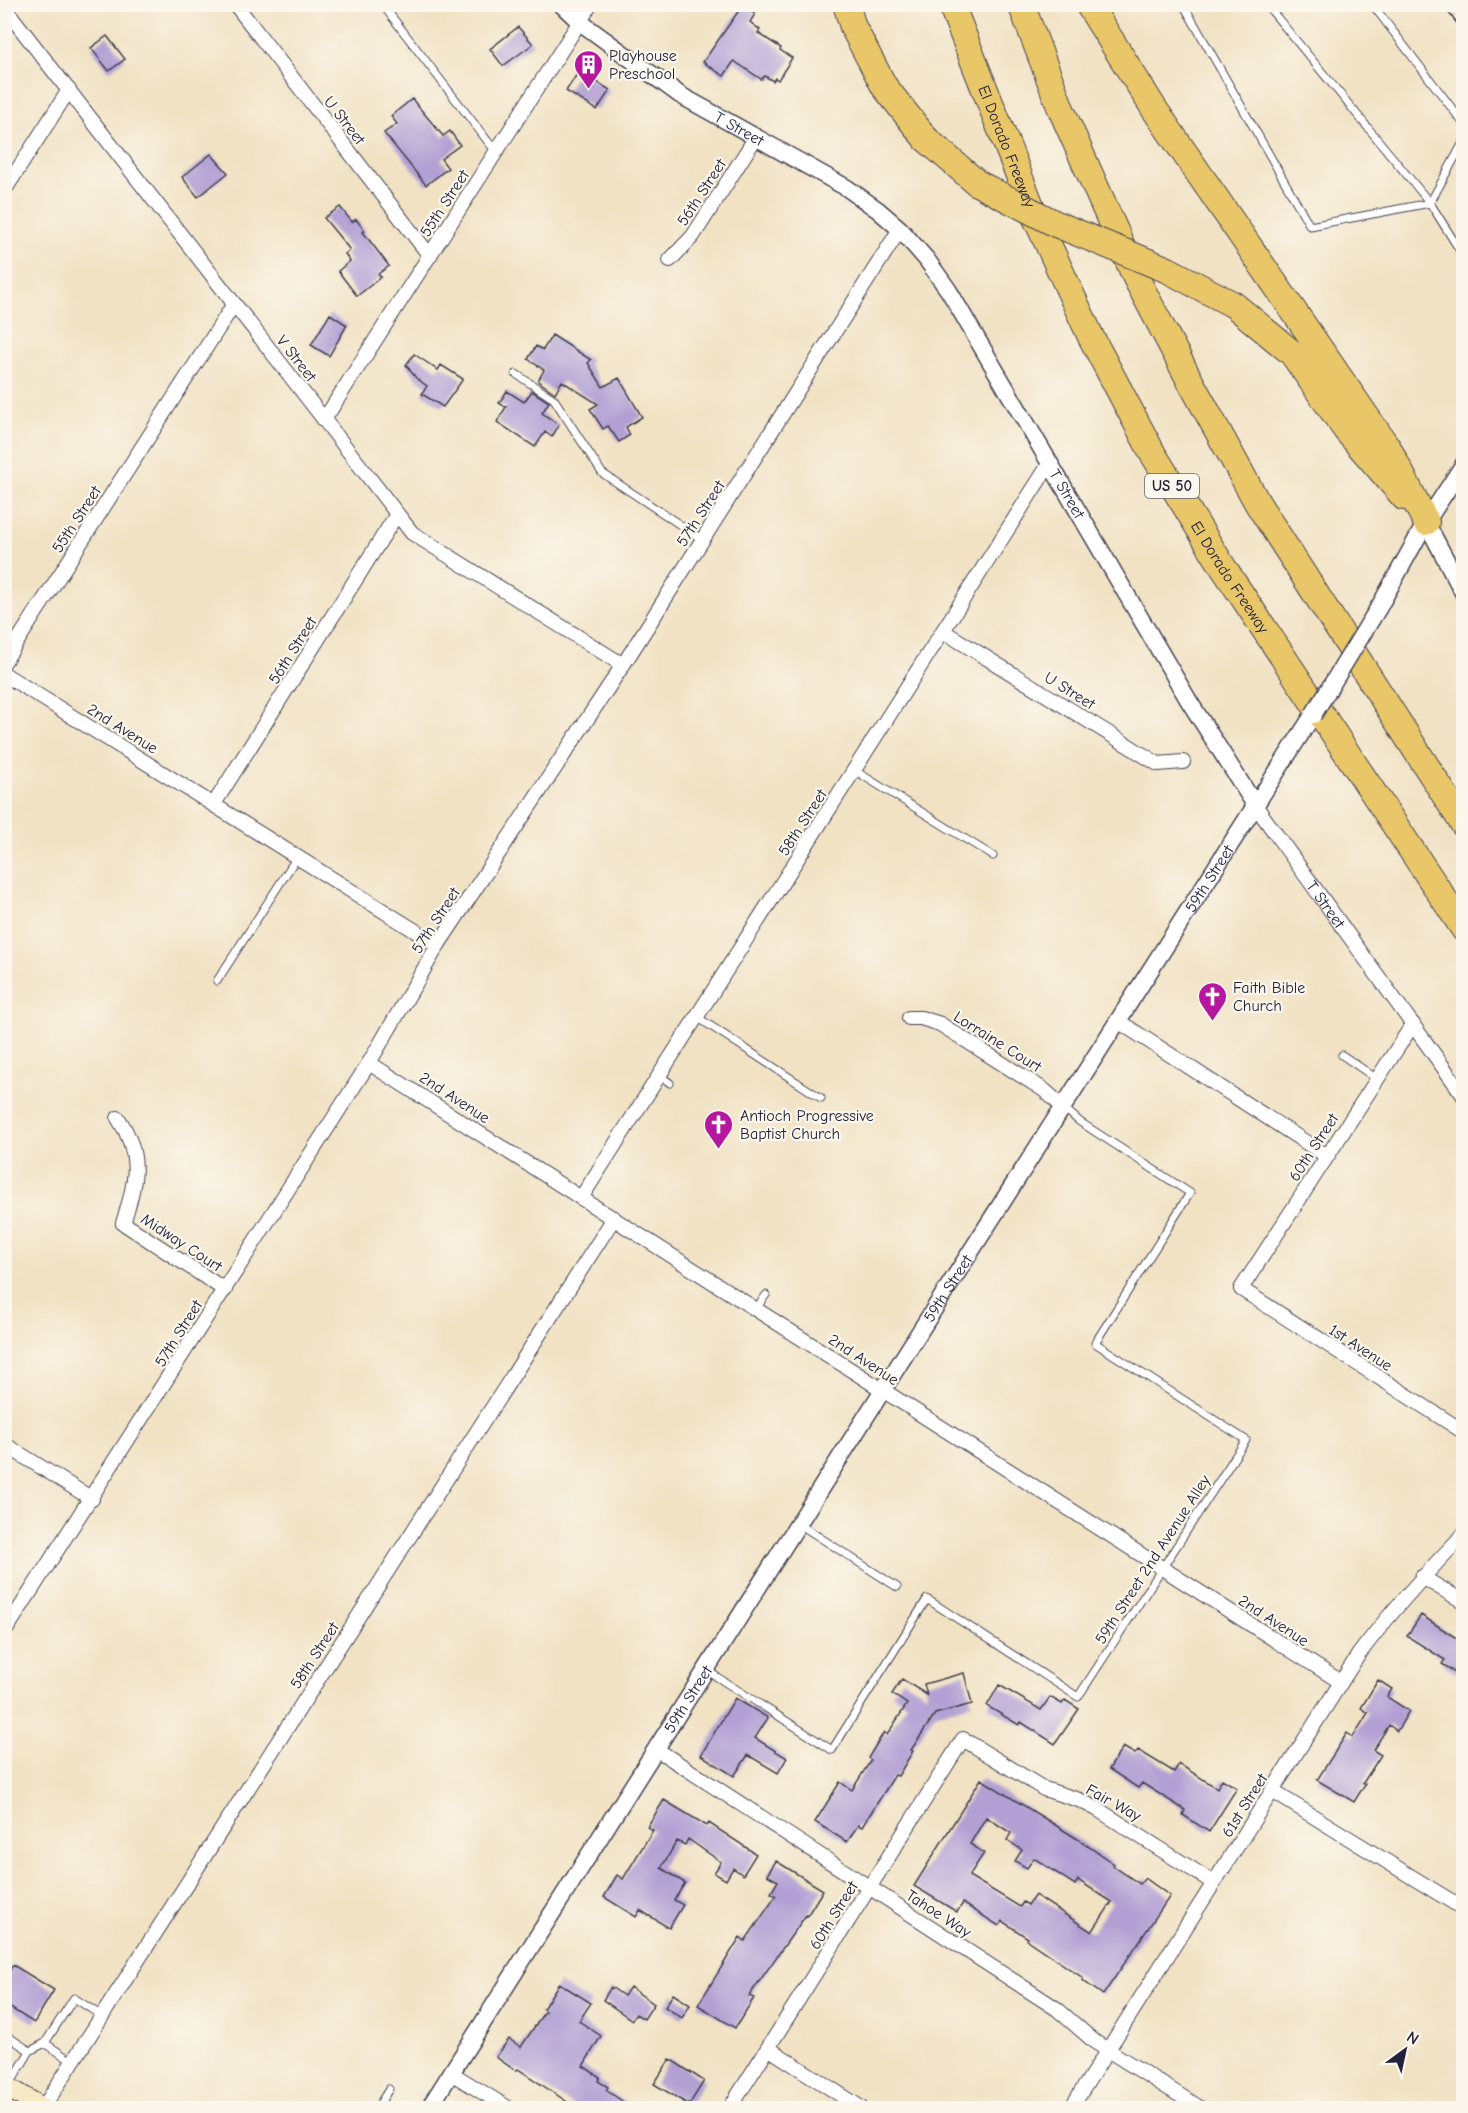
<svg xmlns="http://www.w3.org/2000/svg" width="1468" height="2113" font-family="'Comic Neue',sans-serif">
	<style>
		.building { fill: #b2a0d4; fill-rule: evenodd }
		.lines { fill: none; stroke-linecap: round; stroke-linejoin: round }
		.service-casing { stroke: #413f50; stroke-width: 9 }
		.minor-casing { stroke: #413f50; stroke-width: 16 }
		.tertiary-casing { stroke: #413f50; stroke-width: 19 }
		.secondary-casing { stroke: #413f50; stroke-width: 22 }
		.motorway-casing { stroke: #413f50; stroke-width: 28 }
		.service { stroke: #fff; stroke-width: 7 }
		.minor { stroke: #fff; stroke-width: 14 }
		.tertiary { stroke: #fff; stroke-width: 16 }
		.secondary { stroke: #f6e9c3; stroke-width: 20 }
		.motorway { stroke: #e9c769; stroke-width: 26 }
		.tram { stroke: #22223b; stroke-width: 1.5 }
		.tertiary-bridge-casing { stroke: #413f50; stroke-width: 19; stroke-linecap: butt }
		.motorway-bridge-casing { stroke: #413f50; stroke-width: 28; stroke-linecap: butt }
		.tertiary-bridge { stroke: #fff; stroke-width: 16 }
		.motorway-bridge { stroke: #e9c769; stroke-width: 26 }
		.labels { text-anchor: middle; stroke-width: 4.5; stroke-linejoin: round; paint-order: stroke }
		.shield { fill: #fbf7ec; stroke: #636270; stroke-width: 1.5 }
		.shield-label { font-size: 15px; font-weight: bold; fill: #22223b }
		.poi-label { font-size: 16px; fill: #22223b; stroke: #fbf7ec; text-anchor: start }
		.street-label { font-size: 16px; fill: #22223b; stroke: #fbf7ec }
	</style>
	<rect width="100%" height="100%" fill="#fbf7ec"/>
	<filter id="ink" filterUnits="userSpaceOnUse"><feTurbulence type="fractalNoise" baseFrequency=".0167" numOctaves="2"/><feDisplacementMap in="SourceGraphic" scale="12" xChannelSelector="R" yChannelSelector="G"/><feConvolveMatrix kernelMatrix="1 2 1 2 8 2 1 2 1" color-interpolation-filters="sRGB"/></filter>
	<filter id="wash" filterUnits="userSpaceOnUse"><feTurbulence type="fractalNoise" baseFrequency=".008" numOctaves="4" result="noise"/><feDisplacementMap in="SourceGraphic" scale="24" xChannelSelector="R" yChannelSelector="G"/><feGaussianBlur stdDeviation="1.35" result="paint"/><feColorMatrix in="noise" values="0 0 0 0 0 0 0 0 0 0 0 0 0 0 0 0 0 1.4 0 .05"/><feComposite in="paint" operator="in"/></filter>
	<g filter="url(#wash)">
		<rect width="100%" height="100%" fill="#f1e2c4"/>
		<g id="blocks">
			<path class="building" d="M742,6l13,8 -5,8 10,8 -2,3 23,15 -1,2 12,8 -14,22 -3,-2 -2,3 -8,-5 -4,3 -27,-18 -10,15 -21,-14z
				M518,27l15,17 -30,22 -13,-17z
				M107,36l18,23 -16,12 -18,-23z
				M579,71l31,19 -13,20 -31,-19z
				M412,99l31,37 7,-5 10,14 -19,14 7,9 -22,17 -42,-52 13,-9 -6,-8z
				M211,154l17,19 -30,24 -16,-20z
				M340,207l12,15 4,-3 9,12 -2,1 26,34 -11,8 3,3 -24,19 -19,-25 12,-10 -5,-7 5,-4 -26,-32z
				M330,314l17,11 -18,31 -18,-11z
				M552,335l39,25 -3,3 15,24 16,-9 23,39 -16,10 4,8 -11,7 -11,-16 -5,3 -13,-20 8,-5 -36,-23 -7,12 -17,-12 6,-11 -16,-11 8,-13 7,4z
				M414,354l24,16 3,-5 22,14 -20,28 -21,-13 5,-8 -11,-8 -10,-13z
				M507,391l17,11 8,-11 17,11 -7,11 17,12 -7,12 -7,-5 -10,15 -38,-25 9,-15 -7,-4z
				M1421,1615l43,28v35l-22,-14 3,-4 -38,-24z
				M964,1673l8,31 -37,10 -24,36 2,1 -15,25 -3,-1 -33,52 -4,-2 -11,17 -32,-20 25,-40 12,8 19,-30 -3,-2 16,-26 3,3 20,-31 -15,-10 10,-15 25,16 -3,-11z
				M1378,1680l14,9 -5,8 22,14 -12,20 -8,-6 -16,25 8,5 -18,28 2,1 -11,18 -37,-22 30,-47 6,4 15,-24 -7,-5z
				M999,1685l42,25 9,-13 12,7 3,-4 14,9 -24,35 -34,-22 -2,3 -32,-19z
				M735,1698l33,20 -13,20 32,20 -9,15 -30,-18 -14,21 -33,-21z
				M1123,1747l12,7 3,-4 36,22 5,-8 38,24 5,-9 15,9 -28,44 -26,-17 2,-5 -43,-27 -4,5 -29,-19z
				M981,1779l95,59 38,26 -1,2 27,18 5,-6 25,18 -67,99 -21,-15 1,-2 -56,-38 1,-2 -26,-17 -3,5 -36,-23 -6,9 -43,-26zM986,1817l25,16 -4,7 15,10 -7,11 12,7 7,-10 41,27 3,-5 34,22 -20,30 -57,-37 -7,10 -5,-3 -3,5 -51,-31 15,-23 -14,-9z
				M664,1800l43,26 2,-3 47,31 -13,21 -10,-7 -7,12 -12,-7 7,-11 -33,-23 -3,6 -8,-4 -16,27 24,15 -11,17 9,5 -14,23 -29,-18 -4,7 -32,-20 13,-22 6,4 30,-49 -6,-3z
				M776,1861l47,29 -16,26 -1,-1 -57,81 5,2 -19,30 -37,-23 42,-68 5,4 31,-45 -5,-3 7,-12 -11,-6z
				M13,1965l41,25 -20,33 -30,-19v-25z
				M559,1983l32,20 -12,18 22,15 -18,30 17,11 -2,4 10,6 -2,3 28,19h-56l-60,-40 -2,2 -20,-14 13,-18 12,8 24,-36 -2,-2z
				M611,1987l13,9 6,-9 24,17 -10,15 -8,-5 -4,6 -29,-20z
				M673,1994l17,11 -8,13 -17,-11z
				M670,2059l34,22 -15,24 -35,-21z"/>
		</g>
	</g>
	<g filter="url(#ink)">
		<use href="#blocks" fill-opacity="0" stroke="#413f50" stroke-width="1.5"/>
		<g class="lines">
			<defs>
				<path id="service" d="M382,4l114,148
					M1183,4l127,222 120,-23
					M1266,4l164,199 34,54
					M1372,4l92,120
					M1430,203l34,-62
					M516,374l38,25 48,74 101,67
					M854,770l139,86
					M217,981l80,-124
					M697,1017l124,81
					M1342,1055l35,24
					M659,1075l11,8
					M756,1309l10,-14
					M799,1524l98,63
					M706,1670l126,80 95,-151 151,98 168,-257 -151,-97 95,-150 -110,-71 -16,-14
					M4,2034l26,17
					M73,2062l-28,-19 29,-45 28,18
					M9,2086l21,-35 15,-8
					M380,2103l9,5
					M377,2108l12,-19"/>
				<g id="minor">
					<path d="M235,4l195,252"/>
					<path d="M4,7l408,526 211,132"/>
					<path d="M4,191l65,-101"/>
					<path d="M670,260l23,-24 63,-99"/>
					<path d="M324,420l267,-416"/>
					<path d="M943,631l215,133 25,-2"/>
					<path d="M4,662l230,-358"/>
					<path d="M4,674l434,271"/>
					<path d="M214,804l183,-290"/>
					<path id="s1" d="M1255,805l209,291"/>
					<path d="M909,1018h12l19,6 104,66 19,17"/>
					<path d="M1118,1021l209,135"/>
					<path d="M1413,1024l-172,265 223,143"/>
					<path d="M369,1063l972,619"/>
					<path d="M118,1118c25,37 18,65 5,105l102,67"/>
					<path d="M581,1198l469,-735"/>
					<path d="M4,1444l88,55"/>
					<path d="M1422,1577l42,25"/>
					<path d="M4,1633l365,-570 69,-118 185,-280 277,-436"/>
					<path d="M656,1749l401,260 38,33 105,66"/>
					<path d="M1272,1791l192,118"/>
					<path d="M768,2048l93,60"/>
					<path d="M451,2073l57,35"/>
					<path d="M43,2108l571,-890"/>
					<path d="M730,2108l233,-369 81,50 35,11 18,9 117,74"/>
					<path d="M1071,2108l288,-454c33,-44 66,-80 105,-120"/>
				</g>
				<g id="tertiary">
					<path id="s2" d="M561,4l19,18 100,73 167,93 31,22 22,19 27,31 22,31 240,410 66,104"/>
					<path d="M1426,522l38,72"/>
					<path d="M1379,607l47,-85 38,-58"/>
					<path id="s3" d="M429,2108l493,-780 391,-613"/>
				</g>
				<path id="secondary" d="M4,2085l38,23"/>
				<g id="motorway">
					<path d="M846,4l7,23 31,59 42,53"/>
					<path id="s4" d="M951,4l84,212 56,121 62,117 70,113 241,362"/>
					<path d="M1021,4l40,105 75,169 53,101 69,125 206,321"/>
					<path d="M1088,4l67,106 233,338 38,74"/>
					<path d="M1234,305l58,48 54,77 58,67"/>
				</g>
			</defs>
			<use href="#service" class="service-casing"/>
			<use href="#minor" class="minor-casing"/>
			<use href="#tertiary" class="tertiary-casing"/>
			<use href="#secondary" class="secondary-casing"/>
			<use href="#motorway" class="motorway-casing"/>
			<use href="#service" class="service"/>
			<use href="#minor" class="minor"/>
			<use href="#tertiary" class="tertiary"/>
			<use href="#secondary" class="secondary"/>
			<use href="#motorway" class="motorway"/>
			<path class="tram" d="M1442,4l22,28
				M1460,4l4,5"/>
			<defs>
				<path id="tertiary-bridge" d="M1313,715l66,-108"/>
				<path id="motorway-bridge" d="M926,139l51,44 79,41 112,46 66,35"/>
			</defs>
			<use href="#tertiary-bridge" class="tertiary-bridge-casing"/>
			<use href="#motorway-bridge" class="motorway-bridge-casing"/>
			<use href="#tertiary-bridge" class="tertiary-bridge"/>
			<use href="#motorway-bridge" class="motorway-bridge"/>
		</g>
	</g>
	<defs>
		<symbol id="building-pin" viewBox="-11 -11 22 30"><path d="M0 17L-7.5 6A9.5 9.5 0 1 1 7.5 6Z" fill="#b5179e" stroke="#fbf7ec"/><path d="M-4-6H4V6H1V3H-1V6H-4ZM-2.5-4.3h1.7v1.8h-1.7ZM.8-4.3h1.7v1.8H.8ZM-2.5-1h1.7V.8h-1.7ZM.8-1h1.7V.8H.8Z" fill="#fff"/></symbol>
		<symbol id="church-pin" viewBox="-11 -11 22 30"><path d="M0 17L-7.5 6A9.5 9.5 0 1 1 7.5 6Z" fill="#b5179e" stroke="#fbf7ec"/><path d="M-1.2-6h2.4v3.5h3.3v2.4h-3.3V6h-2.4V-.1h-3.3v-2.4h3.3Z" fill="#fff"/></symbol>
	</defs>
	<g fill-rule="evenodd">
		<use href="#building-pin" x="572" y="48" width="33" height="45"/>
		<use href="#church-pin" x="1196" y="980" width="33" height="45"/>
		<use href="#church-pin" x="702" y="1108" width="33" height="45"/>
	</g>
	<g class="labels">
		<rect class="shield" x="1145" y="474" width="54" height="24" rx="4.5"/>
		<g class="shield-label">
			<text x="1172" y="491">US 50</text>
		</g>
		<g class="poi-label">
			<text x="609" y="61">Playhouse<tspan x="609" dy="18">Preschool</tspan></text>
			<text x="1233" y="993">Faith Bible<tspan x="1233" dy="18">Church</tspan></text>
			<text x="740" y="1121">Antioch Progressive<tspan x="740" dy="18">Baptist Church</tspan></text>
		</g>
		<g class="street-label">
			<text transform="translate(345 120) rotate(52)" y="6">U Street</text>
			<text dy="6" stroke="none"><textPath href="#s2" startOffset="218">T Street</textPath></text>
			<text dy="6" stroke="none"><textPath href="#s4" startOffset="153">El Dorado Freeway</textPath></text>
			<text transform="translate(701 192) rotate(-57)" y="6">56th Street</text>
			<text transform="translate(444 203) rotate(-57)" y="6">55th Street</text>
			<text transform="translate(297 358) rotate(52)" y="6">V Street</text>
			<text dy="6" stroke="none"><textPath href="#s2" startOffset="722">T Street</textPath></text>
			<text transform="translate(700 513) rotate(-57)" y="6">57th Street</text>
			<text transform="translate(76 519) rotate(-57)" y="6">55th Street</text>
			<text dy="6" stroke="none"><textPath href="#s4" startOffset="639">El Dorado Freeway</textPath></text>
			<text transform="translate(292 650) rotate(-58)" y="6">56th Street</text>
			<text transform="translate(1070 690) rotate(32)" y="6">U Street</text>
			<text transform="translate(123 728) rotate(32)" y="6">2nd Avenue</text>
			<text transform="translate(802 822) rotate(-57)" y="6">58th Street</text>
			<text dy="6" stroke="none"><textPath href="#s3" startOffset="1456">59th Street</textPath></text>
			<text dy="6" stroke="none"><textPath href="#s1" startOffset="122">T Street</textPath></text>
			<text transform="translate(435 920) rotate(-57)" y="6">57th Street</text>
			<text transform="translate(998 1041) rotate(32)" y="6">Lorraine Court</text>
			<text transform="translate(455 1097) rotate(33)" y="6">2nd Avenue</text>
			<text transform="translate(1313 1147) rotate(-57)" y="6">60th Street</text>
			<text transform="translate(182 1242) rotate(33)" y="6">Midway Court</text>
			<text dy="6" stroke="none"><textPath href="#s3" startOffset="970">59th Street</textPath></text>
			<text transform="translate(178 1333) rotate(-58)" y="6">57th Street</text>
			<text transform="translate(1361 1347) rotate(33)" y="6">1st Avenue</text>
			<text transform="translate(864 1359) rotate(33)" y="6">2nd Avenue</text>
			<text transform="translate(1152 1559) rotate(-57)" y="6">59th Street 2nd Avenue Alley</text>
			<text transform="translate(1274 1620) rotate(33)" y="6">2nd Avenue</text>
			<text transform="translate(314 1655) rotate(-57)" y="6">58th Street</text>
			<text dy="6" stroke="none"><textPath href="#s3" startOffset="484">59th Street</textPath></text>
			<text transform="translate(1114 1802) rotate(29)" y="6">Fair Way</text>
			<text transform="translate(1244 1805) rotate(-58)" y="6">61st Street</text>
			<text transform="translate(939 1913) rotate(33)" y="6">Tahoe Way</text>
			<text transform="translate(833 1915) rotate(-58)" y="6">60th Street</text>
		</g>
	</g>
	<rect width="1468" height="2113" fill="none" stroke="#fbf7ec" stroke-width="24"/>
	<g transform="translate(1405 2050) rotate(33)" stroke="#fbf7ec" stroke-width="4.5" paint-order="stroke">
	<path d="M0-4.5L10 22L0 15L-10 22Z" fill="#22223b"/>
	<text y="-9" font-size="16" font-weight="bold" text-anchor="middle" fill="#22223b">N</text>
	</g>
</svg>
